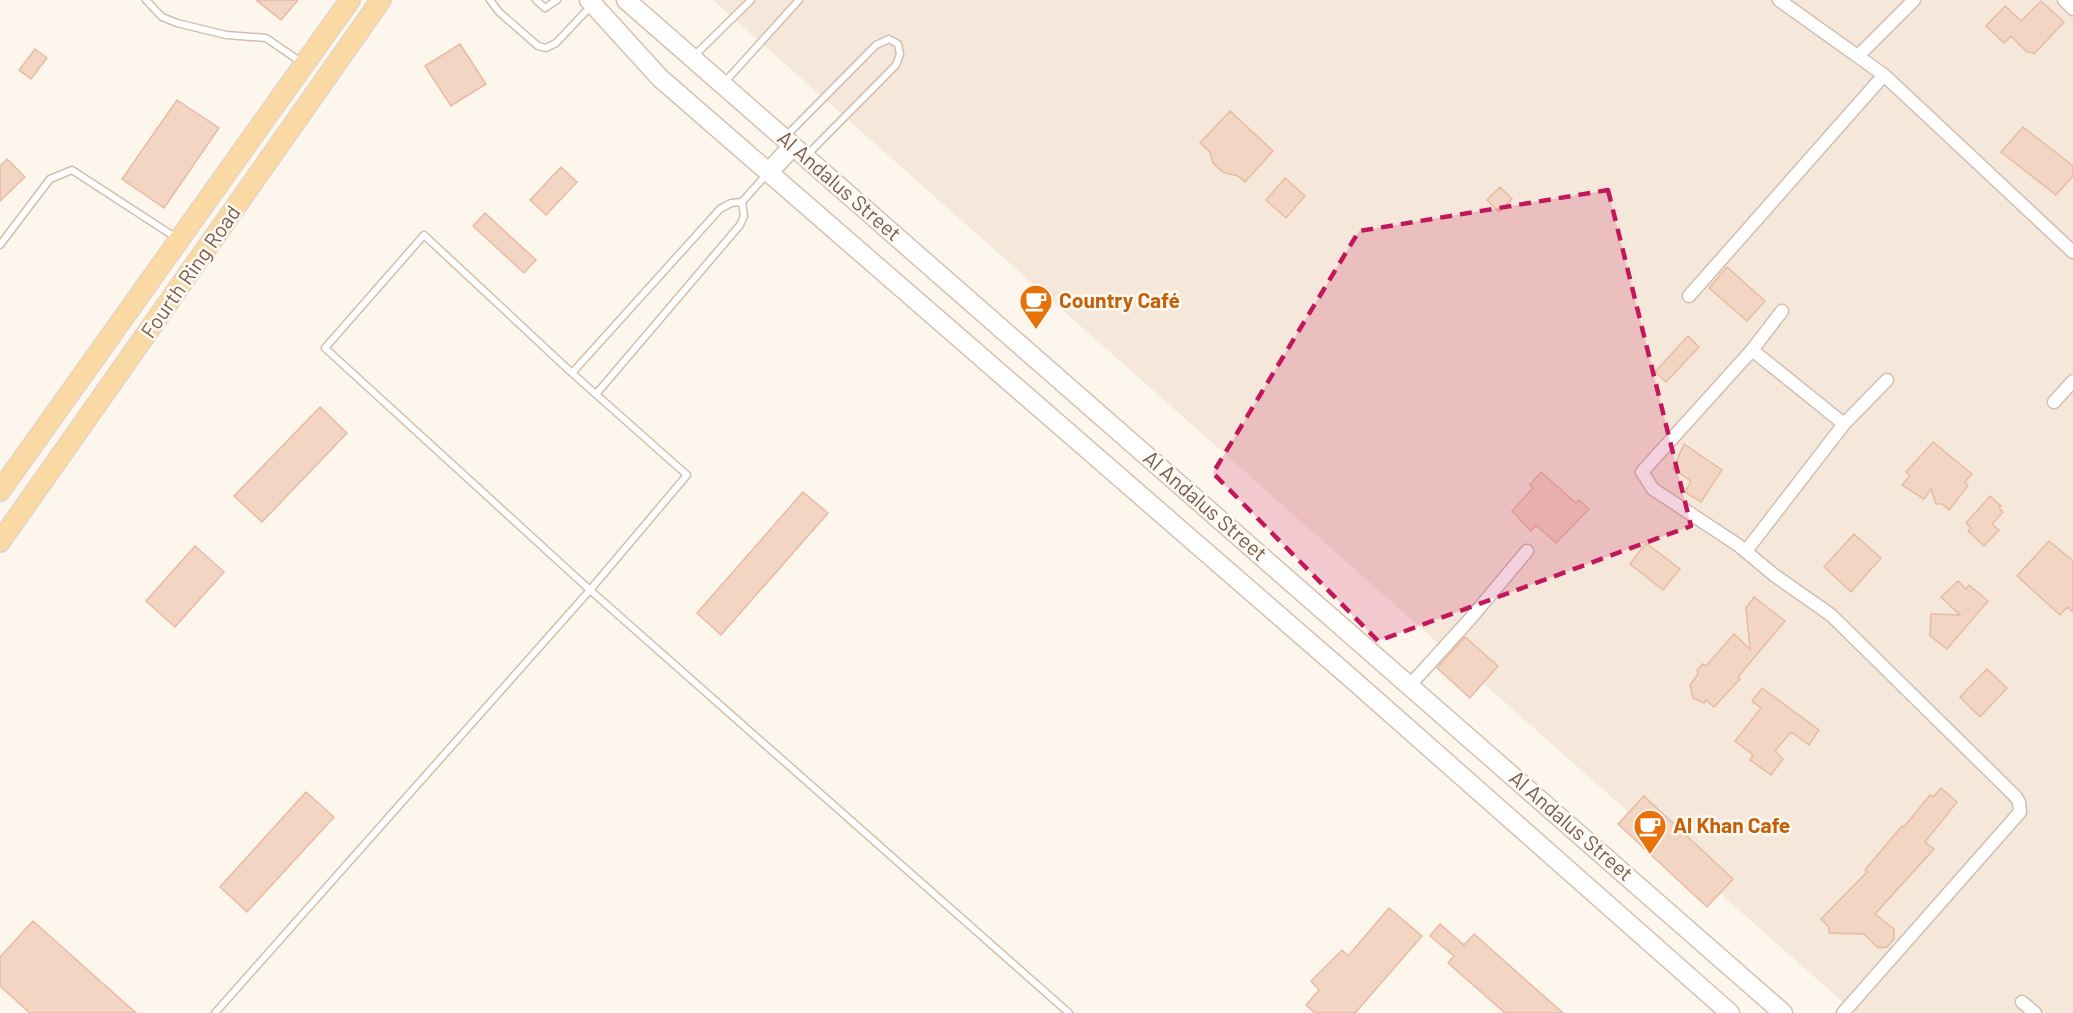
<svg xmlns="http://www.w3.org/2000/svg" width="2073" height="1013" font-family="Barlow,sans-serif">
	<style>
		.residential { fill: #f5e8da }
		.building { fill: #f3d5c3; stroke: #e6bba3; stroke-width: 1.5 }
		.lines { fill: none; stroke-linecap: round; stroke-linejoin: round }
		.service-casing { stroke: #d1beb0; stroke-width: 9 }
		.minor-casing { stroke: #d1beb0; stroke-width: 15 }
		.secondary-casing { stroke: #d6c0b0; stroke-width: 21 }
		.primary-casing { stroke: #dad1cd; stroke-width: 22 }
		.service { stroke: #fff; stroke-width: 6 }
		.minor { stroke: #fff; stroke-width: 12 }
		.secondary { stroke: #fff; stroke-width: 18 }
		.primary { stroke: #fbd9a5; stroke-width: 20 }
		.marked { fill: #c2185b; fill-opacity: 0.2; stroke: #c2185b; stroke-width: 4.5; stroke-dasharray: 12 8; stroke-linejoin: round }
		.labels { text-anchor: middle; stroke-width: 5; stroke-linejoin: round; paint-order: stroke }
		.street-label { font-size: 21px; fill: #7a5c4d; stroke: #fffaf3 }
		.food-label { font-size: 21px; font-weight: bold; fill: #c56008; stroke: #fffaf3; text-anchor: start }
	</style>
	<rect width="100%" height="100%" fill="#fdf6ec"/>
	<path class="residential" d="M713,0h1360v1013h-218z"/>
	<path class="building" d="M256,0h42l-17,20z
		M2041,1l23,21 -29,31 -8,-1 -16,-16 -7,7 -18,-17 19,-20 16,15z
		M460,44l26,40 -35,22 -26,-40z
		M35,49l12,9 -16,21 -12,-9z
		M177,100l42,28 -55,80 -42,-29z
		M1230,111l43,40 -28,31 -7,-6 -15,-4 -10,-9 -3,-11 -10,-9z
		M2023,127l50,39v10l-17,19 -55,-43z
		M7,159l18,18 -25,24v-35z
		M561,167l16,15 -31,33 -16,-15z
		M1285,178l20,18 -19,22 -20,-18z
		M1500,187l12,12 -13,13 -12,-12z
		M485,213l51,47 -12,13 -51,-47z
		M1727,267l38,34 -18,20 -38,-33z
		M1688,336l11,11 -33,35 -11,-10z
		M320,407l27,26 -85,89 -28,-26z
		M1933,442l39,32 -7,8 3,4 -19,24 -7,-6h-6l-5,-15 -7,10 -22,-14 8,-9 -4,-4z
		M1684,444l38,26 -21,32 -16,-10 6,-11 -18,-12z
		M1541,472l35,31 3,-3 10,9 -33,34 -20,-18 -5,6 -19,-20 21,-23 -3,-3z
		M803,492l25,21 -107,122 -24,-22z
		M1990,496l11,10 -2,2 4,4 -11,12 7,6 -15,16 -16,-15 3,-3 -5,-5z
		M1854,534l27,24 -30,34 -27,-25z
		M2049,541l24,20v51l-6,-5 -7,8 -43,-39z
		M1646,543l34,26 -17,21 -33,-26z
		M195,546l29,26 -49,55 -29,-26z
		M1958,581l8,8 3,-4 19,16 -41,48 -17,-13 1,-22 29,1 -19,-18z
		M1754,597l31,24 -47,56 2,2 -26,28 -8,-7 -2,3 -11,-5 -3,-13 8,-11 -1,-4 6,-6 3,2 28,-32 16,15 -4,-41z
		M1465,637l33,29 -28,32 -33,-30z
		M1987,669l20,19 -27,29 -20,-20z
		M1762,688l57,42 -10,15 -18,-13 -16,19 8,8 -12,16 -21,-15 3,-5 -18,-14 26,-33 -9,-7z
		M1941,788l16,14 -32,40 9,7 -59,65 19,15v10l-7,8 -9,1 -14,-14 -35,-1v-6l-8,-8 46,-47 -2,-2 37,-44 2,1 26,-32 3,2z
		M306,792l28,25 -87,95 -27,-25z
		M1644,796l89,83 -26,28 -89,-83z
		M1389,908l33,28 -67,77h-40l-9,-8 13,-15 -8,-9 31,-31 6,6z
		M33,921l103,92h-106l-30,-27v-29z
		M1440,924l24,21 10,-11 89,79h-58l-57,-50 6,-7 -24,-20z"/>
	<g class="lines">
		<defs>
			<path id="service" d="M146,0l16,17 15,6 49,12 40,3 35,24
				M490,0l9,12 39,34 8,2 10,-5 35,-37
				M536,0l9,8 12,-8
				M693,57l58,-57
				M723,84l76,-84
				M786,136l90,-91 13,-6 9,5 2,10 -4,11 -90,91
				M0,245l50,-66 22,-9 106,69
				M572,373l148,-164 11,-6 11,-1 24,-27
				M597,393l143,-168 4,-9 -2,-14
				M215,1013l375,-423 97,-115 -115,-102 -148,-138 -99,113 265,242 479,423"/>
			<path id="minor" d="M1779,0l105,75 189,177
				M2064,0l9,9
				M1858,56l56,-56
				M1689,296l195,-221
				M1782,311l-30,39 -110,122 11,17 85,56 36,30 57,40 184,181 4,6 1,10 -177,201
				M2054,402l19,-21
				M1844,424l43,-44
				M1746,551l98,-127 -92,-74
				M1410,685l60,-66 57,-68
				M2022,1002l13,11"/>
			<path id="secondary" d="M589,0l71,78 693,602 377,333
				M626,0l1157,1013
				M768,173l25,-27"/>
			<path id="primary" d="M0,491l350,-491
				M0,542l381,-542"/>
		</defs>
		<use href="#service" class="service-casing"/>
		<use href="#minor" class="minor-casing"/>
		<use href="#secondary" class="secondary-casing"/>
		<use href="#primary" class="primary-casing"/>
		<use href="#service" class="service"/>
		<use href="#minor" class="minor"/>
		<use href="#secondary" class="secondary"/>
		<use href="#primary" class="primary"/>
	</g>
	<path class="marked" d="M1608,190l83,336 -313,115 -165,-168 146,-242z"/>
	<defs>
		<symbol id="cafe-pin" viewBox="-11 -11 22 30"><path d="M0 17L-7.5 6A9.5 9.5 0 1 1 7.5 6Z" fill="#e8710a" stroke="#fffaf3"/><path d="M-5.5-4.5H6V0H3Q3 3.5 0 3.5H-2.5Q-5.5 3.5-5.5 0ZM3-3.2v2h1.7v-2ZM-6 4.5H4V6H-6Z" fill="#fff"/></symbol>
	</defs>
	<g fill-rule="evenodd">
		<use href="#cafe-pin" x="1017" y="282" width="38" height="52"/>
		<use href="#cafe-pin" x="1631" y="807" width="38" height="52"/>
	</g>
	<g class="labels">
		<g class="street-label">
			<text transform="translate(839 186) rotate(41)" y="7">Al Andalus Street</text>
			<text transform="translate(191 272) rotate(-55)" y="7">Fourth Ring Road</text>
			<text transform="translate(1205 506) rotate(41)" y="7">Al Andalus Street</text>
			<text transform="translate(1571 826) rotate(41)" y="7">Al Andalus Street</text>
		</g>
		<g class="food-label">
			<text x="1059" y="308">Country Café</text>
			<text x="1673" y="833">Al Khan Cafe</text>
		</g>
	</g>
</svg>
